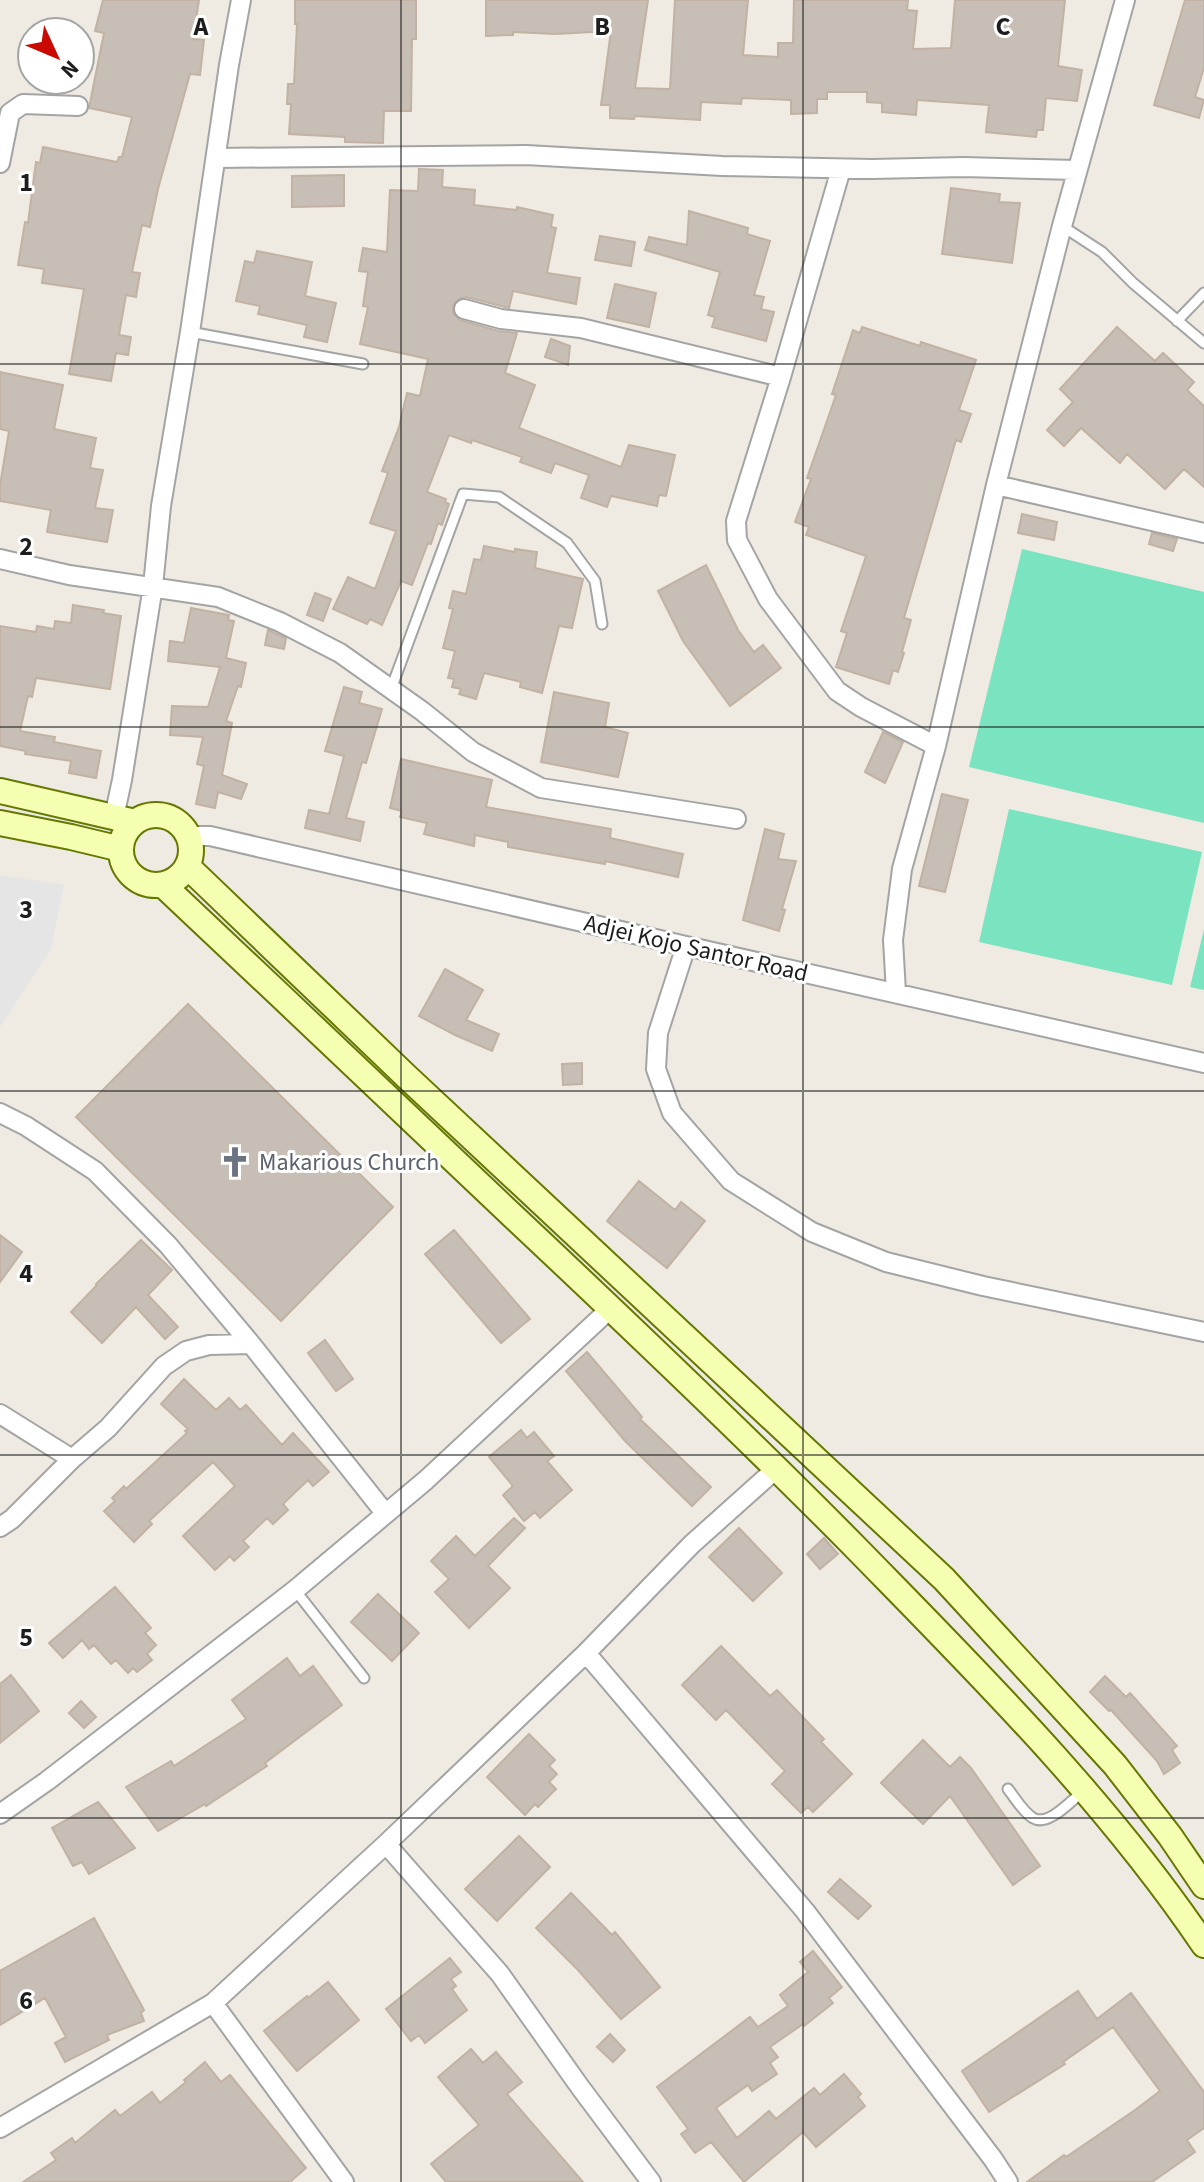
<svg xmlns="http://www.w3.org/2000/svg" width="1204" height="2182" font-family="'Source Sans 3',sans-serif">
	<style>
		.pitch { fill: #7ae4c0 }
		.parking { fill: #e5e5e5 }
		.building { fill: #c7beb5; stroke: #c1b2a3; stroke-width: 2 }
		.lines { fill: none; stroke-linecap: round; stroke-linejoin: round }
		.lane-casing { stroke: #a4a4a4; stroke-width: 13 }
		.street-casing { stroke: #a4a4a4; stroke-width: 22 }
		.secondary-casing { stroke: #657800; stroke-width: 28 }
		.lane { stroke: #fff; stroke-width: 9 }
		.street { stroke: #fff; stroke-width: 18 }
		.secondary { stroke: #f6feb1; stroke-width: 24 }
		.grid { fill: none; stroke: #1d1d1d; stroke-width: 2; stroke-opacity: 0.55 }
		.labels { text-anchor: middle; stroke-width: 6; stroke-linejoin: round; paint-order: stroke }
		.street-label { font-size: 24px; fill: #1d1d1d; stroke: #fff }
		.worship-label { font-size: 24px; fill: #5b616d; stroke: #fff; text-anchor: start }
		.grid-label { font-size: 26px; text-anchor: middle; font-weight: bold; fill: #1d1d1d; stroke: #fff; stroke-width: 6; stroke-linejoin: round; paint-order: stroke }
	</style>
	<rect width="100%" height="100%" fill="#efebe2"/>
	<path class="pitch" d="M1022,549l182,43v231l-235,-56z
		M1009,809l193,43 -30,133 -193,-43z
		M1204,929v61l-14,-3z"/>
	<path class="parking" d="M0,875l64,10 -13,64 -51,78z"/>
	<path class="building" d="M103,0h96l-6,39 11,1 -4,35 -10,-1 -32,115 -8,38 -8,-2 -10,47 8,1 -4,24 -10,-2 -7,40 12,2 -3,18 -12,-2 -5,28 -42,-7 15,-85 -42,-6 2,-14 -26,-4 7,-43 3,1 8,-61 4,1 3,-16 74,15 2,-5h3l10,-40 -43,-9 15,-75 -9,-2z
		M295,0h121v39h-4l-1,72h-27l-1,32 -38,-1v-5l-56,-3 2,-30h-4l1,-20h6l3,-60h-2z
		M486,0h162l-13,88 35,1 5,-89h73l-5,55 35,2v-14h15l1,-43h114l-1,10 10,1 -4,38 38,-1 4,-48h110l-7,66 24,4 -5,31 -31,-3 -3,32h-6l-1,7 -50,-5 3,-27 -72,-5 -1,15 -34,-3v-9l-15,-1v-10h-40v7h-10v14l-26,1v-14l-49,-2 -1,6 -40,-2 -1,18 -65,-4 -1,3 -24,-1v-13h-9l10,-74 -56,3 -42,-2v3l-27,1z
		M1185,0h19v68l-9,29 9,3 -5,18 -45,-13z
		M419,169l24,1 -1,17 33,3 -1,15 43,5v-3l36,8 -2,12 5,1 -9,45 33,5 -4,26 -63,-13 -4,17 -43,-11 -6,1 -7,7v8l7,7 38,11 19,2 -12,40 30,12 -16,43 102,39 8,-22 46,10 -9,41 -7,-1 -2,11 -46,-10 -4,11 -26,-9 8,-23 -34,-12 -4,10 -31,-11 2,-5 -50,-17 -1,3 -22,-8 -22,57 19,7 -1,3 4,2 -7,21 -4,-2 -7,21 -3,-1 -16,42 -11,-4 -19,44 -12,-6 -3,5 -34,-15 15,-32 27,12 21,-58 -26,-8 18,-50 -6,-2 17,-44 8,-34 13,3 8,-37 -68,-15 8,-37 -5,-1 5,-34 -9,-1 4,-23 24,4 3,-62 28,1z
		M344,175v31l-52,1v-31z
		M951,188l49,6 -1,8 21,1 -8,60 -70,-9z
		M689,211l59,17 -1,6 23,7 -16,54 10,2 -3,12 13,3 -8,29 -54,-14 3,-10 -7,-2 12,-43 -75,-22 4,-13 38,8z
		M600,236l35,6 -4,24 -36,-6z
		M257,251l55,11 -7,34 31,7 -9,39 -23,-5 3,-12 -49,-11 2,-8 -24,-5 9,-40 9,2z
		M615,284l41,9 -7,34 -42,-9z
		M862,327l58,19 1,-4 55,18 -17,50 12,4 -10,28 -5,-2 -52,178 7,2 -9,32 2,1 -6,19 -5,-2 -4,14 -53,-17 11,-34 -6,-2 25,-75 -60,-21 3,-8 -14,-5 16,-43 -4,-1 29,-83 -4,-1 21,-64 7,3z
		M1117,327l38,34 8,-8 31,29 -7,8 17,16v81l-20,-18 -19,20 -38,-35 -7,9 -39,-35 -17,18 -17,-16 26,-28 -13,-13z
		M551,339l19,7 -2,19 -23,-8z
		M0,372l63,13 -9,44 42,9 -6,30 13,2 -8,38 18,2 -6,32 -60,-10 4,-22 -51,-9v-16l9,-54 -9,-2z
		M1022,514l35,8 -3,18 -36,-7z
		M1152,533l25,6 -4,12 -24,-7z
		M484,546l31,6v-3l22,3 -2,16 48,11 -11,49 -13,-2 -17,67 -22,-6 1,-5 -37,-9 -8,26 -17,-5 2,-5 -9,-2 2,-8 -6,-1 7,-27 -12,-3 10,-39 -4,-1 4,-17 13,3 8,-35 7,1z
		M706,565l32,65 16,22 9,-7 18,23 -51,38 -47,-65 -25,-50z
		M315,593l16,6 -8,22 -16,-6z
		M73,605l31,5 -1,3 18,3 -11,73 -74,-11 -4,19 -4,-1 -8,35 35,6 -1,5 47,9 -5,27 -27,-5 2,-12 -46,-7 1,-3 -26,-5v-120l36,6 1,-6 17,3 1,-8 16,2z
		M191,608l38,7 -1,5 6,1 -8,37 20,5 -5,24 -3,-1 -12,35 6,2 -10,52 25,9 -6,15 -23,-7 -3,16 -19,-4 8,-38 -7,-2 6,-27 -33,-2 2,-29 36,1 12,-40 -52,-6 2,-20 14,2z
		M268,630l18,8 -2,11 -19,-4z
		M344,687l18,5 -3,11 23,6 -16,54 -4,-1 -16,56 18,4 -4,19 -55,-13 4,-18 20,4 15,-58 -19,-5z
		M554,692l55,11 -4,24 23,6 -10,44 -77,-15z
		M883,732l20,10 -18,41 -20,-11z
		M401,759l91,21 -6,27 125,22 -1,9 73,16 -5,23 -73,-16v3l-97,-17v-5l-33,-7 -1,11 -50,-12 3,-11 -27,-6 2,-6 -12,-3z
		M942,794l26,6 -23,92 -26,-6z
		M765,829l19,5 -6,25 18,2 -14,48 3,1 -6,21 -36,-11z
		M445,969l38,21 -17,30 33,14 -7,17 -37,-16 -36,-19z
		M188,1004l205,203 -112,114 -205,-204z
		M582,1063v21l-19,1 -1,-21z
		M639,1181l36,29 6,-8 24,19 -38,47 -60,-47z
		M454,1230l76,89 -29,24 -76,-89z
		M0,1235l22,17 -22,30z
		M141,1240l31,30 -24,25 30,32 -13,12 -29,-32 -34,36 -31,-31 26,-27 -1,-1z
		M325,1340l28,39 -17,12 -28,-38z
		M587,1352l55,65 -2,2 71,68 -19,19 -67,-65 -59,-70z
		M184,1379l32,31 13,-12 11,12 6,-5 36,40 11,-12 36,39 -16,14 -5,-6 -25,24 5,6 -15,14 -6,-6 -24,23 6,6 -15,14 -4,-5 -15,14 -32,-34 52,-50 -22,-24 -64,59 3,3 -18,18 -30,-31 11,-10 -3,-3 12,-12 2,3 61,-56 -2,-2 3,-2 -27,-25z
		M521,1430l6,8 7,-6 20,24 -7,5 25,29 -32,28 -5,-6 -11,9 -21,-26 10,-9 -24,-29z
		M514,1518l11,10 -37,38 22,22 -41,40 -34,-36 14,-13 -18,-18 25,-25 19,20z
		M739,1528l43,45 -29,28 -44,-44z
		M824,1538l14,16 -18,15 -13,-15z
		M115,1587l36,41 -6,5 11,12 -9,9 5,6 -15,12 -4,-4 -5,5 -12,-13 -5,4 -17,-19 -5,4 -7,-9 -19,18 -14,-15z
		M378,1594l41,39 -27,28 -41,-39z
		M721,1646l49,50 7,-6 47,49 -3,3 31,32 -39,38 -5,-5 -7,6 -29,-29 13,-13 -59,-61 -10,10 -34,-35z
		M287,1658l13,18 13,-10 29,39 -77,58 2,3 -61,40 -1,-2 -47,27 -32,-44 45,-26 3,5 72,-47 -14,-19z
		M11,1675l28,36 -39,32v-59z
		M1105,1676l21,21 4,-4 47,53 -5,4 8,13 -16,11 -7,-13 -46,-51 -2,1 -19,-19z
		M81,1701l15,16 -12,11 -15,-15z
		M529,1734l26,26 -6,6 8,8 -8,8 7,7 -18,18 -3,-3 -10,11 -38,-38z
		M923,1740l27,27 10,-10 11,11 69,98 -27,19 -63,-89 -27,28 -42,-41z
		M98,1802l37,46 -46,26 -7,-12 -9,4 -21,-38z
		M519,1836l31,31 -53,54 -32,-32z
		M840,1879l31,27 -13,13 -30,-27z
		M571,1893l41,42 3,-3 45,55 -39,32 -43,-49 -42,-42z
		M94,1918l50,92 -3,3 3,8 -37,14 2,5 -44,22 -10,-19 11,-6 -21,-39 -45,27v-54z
		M813,1951l29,36 -13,11 4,5 -29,23 -1,-2 -33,23 8,10 -8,6 7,11 -25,17 -4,-6 -32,23 21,30 32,-27 7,8 38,-31 6,7 24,-21 17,20 -3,3 7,9 -49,41 -13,-15 -59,50 -33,-40 -16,11 -14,-19 7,-5 -31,-42 93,-70 8,10 30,-21 -8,-11 28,-23 -8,-10z
		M450,1958l11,14 -10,7 5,7 -4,3 15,21 -42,33 -6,-8 -8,6 -25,-32z
		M328,1982l31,38 -62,51 -33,-40 43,-35 1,2z
		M1078,1991l19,28 34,-26 73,99v36l-17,12 8,12 -43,30h-125l37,-27 2,2 69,-47 25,-19 -47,-64 -50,35 2,2 -76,48 -27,-41z
		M610,2034l15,16 -12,12 -16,-15z
		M471,2049l12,14 13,-11 26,30 -15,12 76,88h-137l-15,-18 48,-39 -41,-48z
		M205,2062l16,20 9,-7 76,93 -16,14h-267l33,-22 -5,-7 21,-15 3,5 40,-33 5,6 32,-24 8,11 26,-21 -2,-2z"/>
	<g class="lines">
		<defs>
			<path id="lane" d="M1062,226l40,26 31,31 71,60
				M1177,321l27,-28
				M190,332l173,32
				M391,689l72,-195 36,3 68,46 28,38 7,43
				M295,1590l69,88
				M1008,1789c7,9 15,23 25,29 15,9 38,-17 49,-26"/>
			<path id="street" d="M216,158l310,-3 196,11 150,3 92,-2 113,3
				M0,163l10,-50 13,-9 55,2
				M841,169l-60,208 -45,144 1,19 31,59 69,92 24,16 75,39
				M464,309l37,10 80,9 200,49
				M996,485l208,48
				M0,559l69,16 149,22 62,25 60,31 82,58 51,41 68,36 195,31
				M114,817l8,-37 31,-194 8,-80 29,-174 39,-267 12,-65
				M188,836h22l476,110 518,117
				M686,946l-28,87 -2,36 16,44 59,68 81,51 74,30 97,24 221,46
				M896,992l-3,-52 9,-71 34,-123 60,-261 66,-259 63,-226
				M0,1113l26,13 69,45 73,74 83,99 134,169
				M0,1414l72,45
				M0,1527l12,-8 60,-60 36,-31 56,-62 22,-15 23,-6 42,-1
				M586,1653l219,258 188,248 15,23
				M0,1814l47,-33 248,-191 131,-110 185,-172
				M386,1844l114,130 80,113 71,95
				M213,2003l131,179
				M0,2128l213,-125 173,-159 200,-191 106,-109 85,-76"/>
			<path id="secondary" d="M0,791l135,31
				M121 850a35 35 0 1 1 70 0a35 35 0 1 1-70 0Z
				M0,823l71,14 50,12
				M187,866l220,211 537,502 171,186 55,71 34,50
				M163,885c118,111 235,222 353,334 116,109 232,219 344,333 121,124 246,248 344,393"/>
		</defs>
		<use href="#lane" class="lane-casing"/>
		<use href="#street" class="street-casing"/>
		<use href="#secondary" class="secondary-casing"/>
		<use href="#lane" class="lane"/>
		<use href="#street" class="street"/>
		<use href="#secondary" class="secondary"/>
	</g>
	<path class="grid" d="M401,0v2182M803,0v2182M0,364h1204M0,727h1204M0,1091h1204M0,1455h1204M0,1818h1204"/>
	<defs>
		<symbol id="church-bare" viewBox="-9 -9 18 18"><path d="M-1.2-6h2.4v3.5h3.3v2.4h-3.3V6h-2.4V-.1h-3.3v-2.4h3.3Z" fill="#6b7280" stroke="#fff" stroke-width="2.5" paint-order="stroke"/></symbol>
	</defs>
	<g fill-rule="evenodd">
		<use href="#church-bare" x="213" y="1140" width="44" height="44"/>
	</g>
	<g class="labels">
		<g class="street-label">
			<text transform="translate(696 948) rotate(13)" y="8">Adjei Kojo Santor Road</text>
		</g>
		<g class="worship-label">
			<text x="259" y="1170">Makarious Church</text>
		</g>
	</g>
	<g class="grid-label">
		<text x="201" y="35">A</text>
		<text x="602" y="35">B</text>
		<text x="1003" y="35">C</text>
		<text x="26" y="191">1</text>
		<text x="26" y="555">2</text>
		<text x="26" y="918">3</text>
		<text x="26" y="1282">4</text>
		<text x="26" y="1646">5</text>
		<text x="26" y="2009">6</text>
	</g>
	<g transform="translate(56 56) rotate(134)"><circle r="38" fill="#ffffff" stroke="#a5a5a5" stroke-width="2"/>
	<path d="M0-6L14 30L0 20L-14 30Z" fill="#ca0a00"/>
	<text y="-12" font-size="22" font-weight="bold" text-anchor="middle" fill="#1d1d1d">N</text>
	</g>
</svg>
